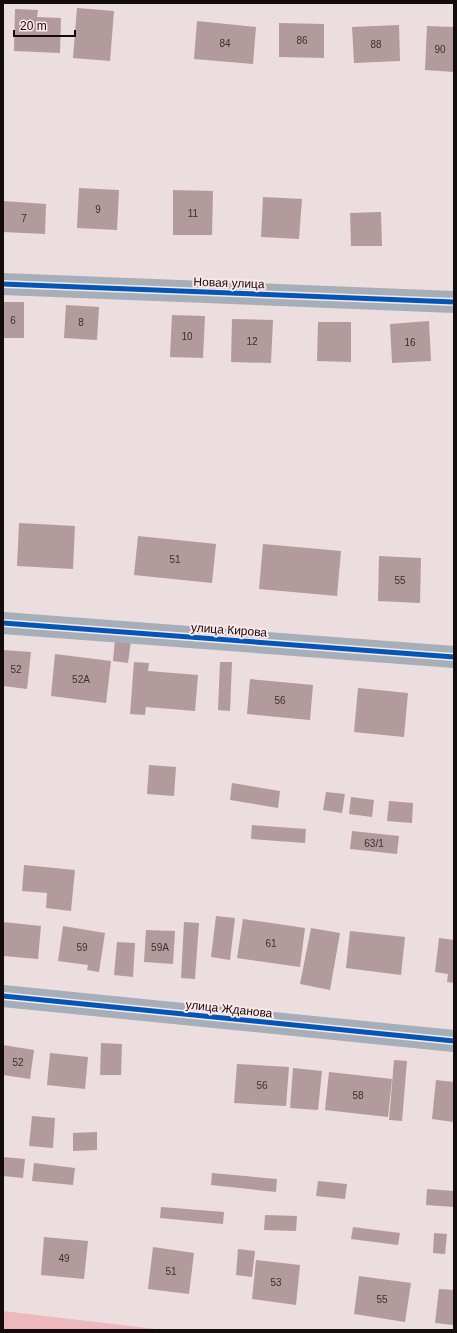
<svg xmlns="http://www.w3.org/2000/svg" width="457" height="1333" font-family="Arial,sans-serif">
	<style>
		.green { fill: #eeb9be }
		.building { fill: #b39a9d }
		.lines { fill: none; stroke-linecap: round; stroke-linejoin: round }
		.minor { stroke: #a6aeb8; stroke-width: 22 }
		.cycleway-casing { stroke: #fce6e7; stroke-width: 8 }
		.cycleway { stroke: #0057b8; stroke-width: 5 }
		.labels { text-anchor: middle; stroke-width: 4; stroke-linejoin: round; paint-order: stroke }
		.number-label { font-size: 10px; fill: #3c2f30 }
		.street-label { font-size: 12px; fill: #140b0c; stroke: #fce6e7 }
	</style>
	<rect width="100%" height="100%" fill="#ecddde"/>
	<path class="green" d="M3,1311l161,19h-161z"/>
	<path class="building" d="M77,8l37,3 -4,50 -37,-3z
		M15,9l23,1 -1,7 24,1 -1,35 -46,-2z
		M197,21l59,6 -3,37 -59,-5z
		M279,23l45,1v34l-45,-1z
		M399,25l1,36 -46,2 -2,-36z
		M427,26l27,1v45l-29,-2z
		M79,188l40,2 -2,40 -40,-2z
		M173,190l40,1 -1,44h-39z
		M263,197l39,2 -3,40 -38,-2z
		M3,201l43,3 -1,30 -42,-2z
		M381,212l1,34h-31l-1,-33z
		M3,302h21v36h-21z
		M66,305l33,2 -2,33 -33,-2z
		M172,315l33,1 -2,42 -33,-1z
		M232,319l41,1 -2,43 -40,-1z
		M429,321l2,40 -39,2 -2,-39z
		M318,322h33v40l-34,-1z
		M19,523l56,3 -2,43 -56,-3z
		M138,536l78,8 -4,39 -78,-8z
		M263,544l78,7 -4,45 -78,-7z
		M379,556l42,2 -1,45 -42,-2z
		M115,639l16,2 -3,22 -15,-2z
		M3,650l28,2 -4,37 -24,-3z
		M55,654l56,7 -5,42 -55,-7z
		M134,662l15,1 -1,8 50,4 -3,36 -49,-4 -1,8 -15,-1z
		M220,662h12l-2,49 -12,-1z
		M250,679l63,6 -3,35 -63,-6z
		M358,688l50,5 -4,44 -50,-5z
		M149,765l27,2 -2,29 -27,-2z
		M232,783l48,8 -2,17 -48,-8z
		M326,792l19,2 -3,19 -19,-3z
		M351,797l23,3 -2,17 -23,-3z
		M389,801l24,2 -1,20 -25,-2z
		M252,825l54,4 -1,14 -54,-4z
		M352,831l47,5 -2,18 -47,-5z
		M24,865l51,5 -4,41 -25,-3 1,-15 -25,-2z
		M216,916l19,2 -5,42 -19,-3z
		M243,919l62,9 -5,39 -63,-9z
		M3,922l38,4 -3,33 -35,-3z
		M184,922l15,1 -4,56 -14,-1z
		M63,926l42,7 -6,39 -12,-2 1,-5 -30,-4z
		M311,928l29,5 -10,57 -30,-6z
		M146,930l29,1 -2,33 -29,-2z
		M350,931l55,6 -4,38 -55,-7z
		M439,938l15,2v43l-7,-1 1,-8 -13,-2z
		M117,942l18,1 -2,34 -19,-2z
		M101,1043l21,1 -1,31h-21z
		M3,1045l31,5 -4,29 -27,-4z
		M50,1053l38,4 -3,32 -38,-4z
		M394,1060l13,1 -5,60 -13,-1z
		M237,1064l52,3 -3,39 -52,-3z
		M293,1068l29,3 -4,39 -28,-2z
		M329,1072l63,7 -4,38 -63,-7z
		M436,1080l18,2v40l-22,-3z
		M32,1116l23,2 -2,30 -24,-2z
		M97,1132v18l-24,1v-18z
		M3,1157l22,2 -2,19 -20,-2z
		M34,1163l41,5 -2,17 -41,-4z
		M212,1173l65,6 -1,13 -65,-7z
		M318,1181l29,3 -2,15 -29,-3z
		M427,1189l27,2v16l-28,-2z
		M161,1207l63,5 -1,12 -63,-6z
		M265,1215l32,1 -1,15 -32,-1z
		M353,1227l47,6 -2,12 -47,-6z
		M434,1233l13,1 -2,20 -12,-1z
		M44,1237l44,4 -4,38 -43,-4z
		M153,1247l41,6 -5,41 -41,-5z
		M238,1249l17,2 -3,26 -16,-2z
		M256,1260l44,5 -4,40 -44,-6z
		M359,1276l52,7 -6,39 -51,-8z
		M439,1289l15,1v35l-19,-2z"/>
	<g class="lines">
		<path class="minor" d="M3,284l451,18
			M3,623l451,34
			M3,996l451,45"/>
		<defs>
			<path id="cycleway" d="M3,284l451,18
				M3,623l451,34
				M3,996l451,45"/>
		</defs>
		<use href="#cycleway" class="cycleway-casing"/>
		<use href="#cycleway" class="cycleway"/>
	</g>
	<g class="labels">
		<g class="number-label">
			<text x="302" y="44">86</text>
			<text x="225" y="47">84</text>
			<text x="376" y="48">88</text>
			<text x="440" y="53">90</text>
			<text x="98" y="213">9</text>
			<text x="193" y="217">11</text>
			<text x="24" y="222">7</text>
			<text x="13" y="324">6</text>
			<text x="81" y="326">8</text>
			<text x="187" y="340">10</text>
			<text x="252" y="345">12</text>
			<text x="410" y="346">16</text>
			<text x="175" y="563">51</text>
			<text x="400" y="584">55</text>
			<text x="16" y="673">52</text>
			<text x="81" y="683">52А</text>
			<text x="280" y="704">56</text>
			<text x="374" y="847">63/1</text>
			<text x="271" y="947">61</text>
			<text x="82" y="951">59</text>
			<text x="160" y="951">59А</text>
			<text x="18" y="1066">52</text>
			<text x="262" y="1089">56</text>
			<text x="358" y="1099">58</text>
			<text x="64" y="1262">49</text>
			<text x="171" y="1275">51</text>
			<text x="276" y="1286">53</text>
			<text x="382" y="1303">55</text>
		</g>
		<g class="street-label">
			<text transform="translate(229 283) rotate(2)" y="4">Новая улица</text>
			<text transform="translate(229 630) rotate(4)" y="4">улица Кирова</text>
			<text transform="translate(229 1009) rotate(6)" y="4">улица Жданова</text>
		</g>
	</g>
	<rect width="457" height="1333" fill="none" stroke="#140b0c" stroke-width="8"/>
	<path d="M14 30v6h61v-6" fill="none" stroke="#140b0c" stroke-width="2"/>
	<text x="20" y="30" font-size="12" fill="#140b0c" stroke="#fce6e7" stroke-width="3" paint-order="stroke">20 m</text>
</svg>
